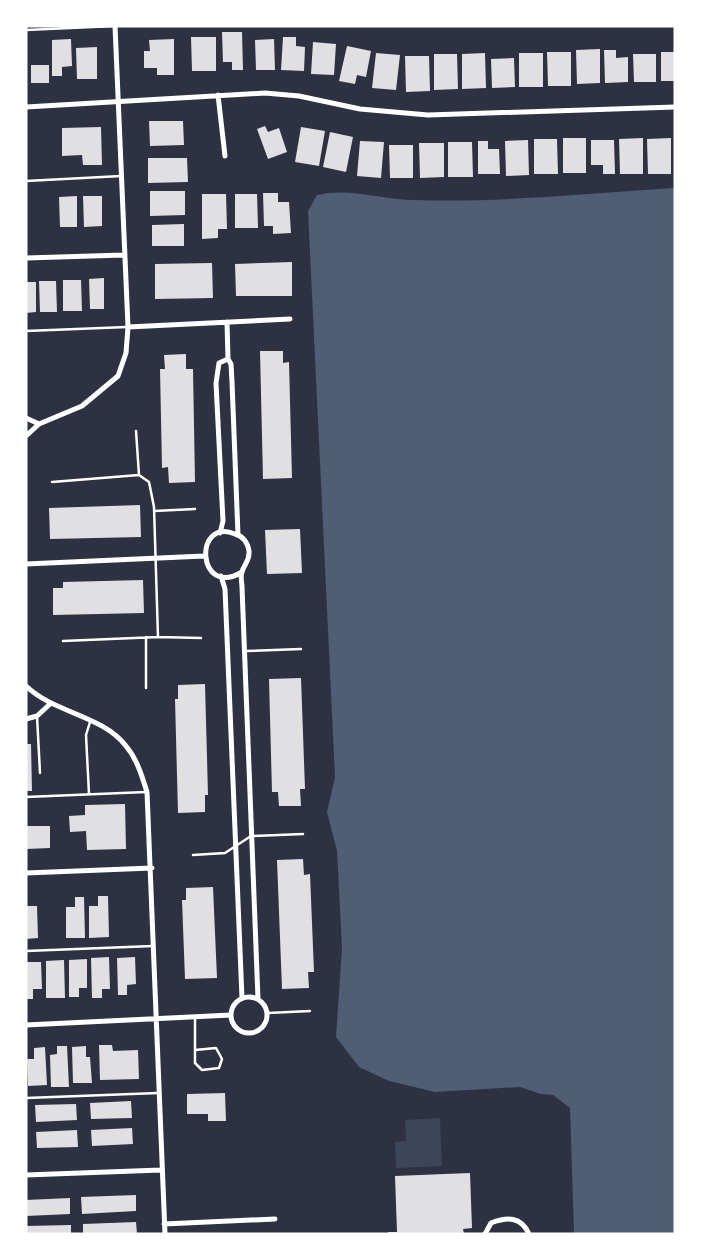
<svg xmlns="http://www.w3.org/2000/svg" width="701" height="1260" font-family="'Alegreya Sans',sans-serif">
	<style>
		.green { fill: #3c4559 }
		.water { fill: #4f5d75 }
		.building { fill: #e0e0e3 }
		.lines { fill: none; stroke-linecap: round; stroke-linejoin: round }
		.service { stroke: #fff; stroke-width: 2.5 }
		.minor { stroke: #fff; stroke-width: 5 }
	</style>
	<rect width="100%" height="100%" fill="#2d3142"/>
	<path class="green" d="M440,1118l2,48 -46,2 -1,-26 11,-1 -1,-21z"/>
	<path class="water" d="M675,188v1046h-101l-4,-126 -17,-13 -12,-1 -21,-7 -85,5 -46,-11 -30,-14 -23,-30 6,-89 -5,-97 -10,-39 8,-35 -27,-566 9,-16c32,-8 66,5 99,5 86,3 173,-7 259,-12z"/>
	<path class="building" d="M222,32h20l1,38h-11v-8h-9z
		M191,37h25v34h-24z
		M283,37h13v9l9,1 -1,24 -23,-1z
		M71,39l1,27 -10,1v9h-10v-36z
		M174,39v36h-17v-7h-13v-17h6l-1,-11z
		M274,39l1,31h-19l-1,-30z
		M313,42l23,2 -2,31 -23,-1z
		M347,46l24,5 -5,26 -9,-2 -2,9 -16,-3z
		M97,47v32h-20l-1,-31z
		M600,49v34l-23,1 -1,-34z
		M604,50h12v8l12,-1v25l-23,1z
		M547,52h24v34h-23z
		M661,52h14v29h-14z
		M376,53l24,2 -4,35 -24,-2z
		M485,53l1,35 -24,1v-35z
		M519,53h24v34h-24z
		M434,54h23l1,35 -24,1z
		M633,54h23v28h-22z
		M405,56h24l1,35 -24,1z
		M514,58l1,29 -23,1 -1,-29z
		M31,65h18v18h-18z
		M149,121h34l1,24 -34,1z
		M265,126l3,6 11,-4 8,24 -19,7 -11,-30z
		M101,127l1,38h-19l-1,-10 -20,1v-28z
		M301,127l24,4 -6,35 -24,-4z
		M330,132l23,5 -7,35 -23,-5z
		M563,138h23v35h-23z
		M643,138v36h-23l-1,-35z
		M671,138v36h-23l-1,-35z
		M534,139h23l1,35h-24z
		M528,140l1,35 -23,1 -1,-35z
		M591,140h23l1,34h-12v-9h-12z
		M360,141l24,1 -3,36 -24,-2z
		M478,141h10v8h11l1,25h-22z
		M448,142h24l1,35h-25z
		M419,143h25v34l-24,1z
		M389,145h24v33h-23z
		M148,158h39l1,24 -40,1z
		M150,191h35v24l-35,1z
		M263,193h15v9h11l2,31 -18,1v-8h-9z
		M202,194h24l1,35h-9v9l-16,1z
		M235,194h22l1,34h-23z
		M77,196v31h-17l-1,-30z
		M83,196h19v30l-18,1z
		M184,224v22h-32v-21z
		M292,262v34h-56l-1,-32z
		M212,263l1,35 -58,1v-35z
		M104,278v31h-14l-1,-30z
		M63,280h18l1,31h-19z
		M39,281h17l1,31h-17z
		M26,282h10v30l-10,1z
		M260,351h23v12l6,-1 3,116 -29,1z
		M186,354v15h7l2,113 -26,1 -1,-16 -6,1 -2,-99h5l-1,-14z
		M140,505l1,32 -91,2 -1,-31z
		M300,529l2,44 -35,1 -2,-44z
		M143,580l1,33 -91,2v-27h10v-6z
		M301,678l4,111h-5l1,17h-22l-1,-14h-6l-3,-113z
		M205,684l3,111h-3v17l-27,1 -3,-114h3v-14z
		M26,744h5l1,47h-6z
		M125,804l1,45 -39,1 -1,-19 -16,1 -1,-16 16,-1v-10z
		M26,826h24v22l-24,1z
		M303,859l1,16 6,-1 4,98h-6l1,16 -27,1 -5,-129z
		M213,887l4,91 -32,1 -3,-79h4v-12z
		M98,896h10l1,41 -20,1v-32h9z
		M75,897h9l1,41h-19v-31h9z
		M26,906h11l1,32 -12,1z
		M109,957l1,32h-8v9h-10l-1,-40z
		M135,957l1,27 -9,1v10h-9l-1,-37z
		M87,959v29h-8v9h-10v-37z
		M64,960l1,38h-19v-37z
		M26,962h15l1,27h-9v10h-7z
		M99,1045h13l1,6 25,-1 1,29 -39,1z
		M57,1046h10l2,41h-18l-1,-32 7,-1z
		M86,1046v11h4l2,26h-19l-1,-36z
		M45,1047l2,38 -19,1 -1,-27h7v-11z
		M225,1093l1,28h-18v-7h-21v-20z
		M131,1101l1,17 -41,1 -1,-16z
		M76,1104l1,16 -41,2 -1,-17z
		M132,1128l1,16 -41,2 -1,-16z
		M77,1130l1,17 -41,1 -1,-16z
		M470,1173l2,55 -9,1 1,5h-75l-1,-2h9l-2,-56z
		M136,1195v16l-54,3 -1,-17z
		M70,1198v16l-44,2v-16z
		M136,1222l1,12h-54v-10z
		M71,1225v9h-45v-8z"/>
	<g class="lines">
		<path class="service" d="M26,30l89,-4
			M26,181l95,-5
			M26,331l101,-4
			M136,431l3,44
			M52,482l87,-7 10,7 5,25 4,130 -95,4
			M154,511l41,-2
			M146,637v51
			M158,637l43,1
			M246,651l55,-2
			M37,716l3,57
			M89,794l-3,-59 4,-13
			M26,797l120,-5
			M193,855l32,-2 26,-17 52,-2
			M26,951l127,-5
			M268,1013l42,-2
			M195,1050l21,-2 6,11 -3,9 -17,2 -7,-7v-45
			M26,1098l132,-5"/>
		<path class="minor" d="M218,95l7,61
			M26,107l239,-14 34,3 61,13 68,6 247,-8
			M26,258l98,-3
			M227,322l1,37 3,5 1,18 6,153
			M128,327l162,-8
			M26,418l13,6
			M26,436l13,-12 43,-18 36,-30 8,-23 2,-26 -13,-301
			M220,533l3,-12 -7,-138 3,-20 9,-4
			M26,564l178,-8
			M242,572c-45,27 -49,-55 -7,-38 8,2 13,9 14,17 1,10 -5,13 -7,21 -2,4 0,11 0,15l16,412
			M221,576l4,13 17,409
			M26,686c28,27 76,29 100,60 11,13 16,30 21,46l18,442
			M26,719l11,-3 13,-12
			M26,873l126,-5
			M231 1015a18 18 0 1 1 36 0a18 18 0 1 1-36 0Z
			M26,1025l205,-10
			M26,1175l135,-5
			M164,1224l111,-5
			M485,1234l6,-11c16,-6 30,-7 38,11"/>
	</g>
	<rect width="701" height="1260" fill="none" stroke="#ffffff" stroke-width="55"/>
</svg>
